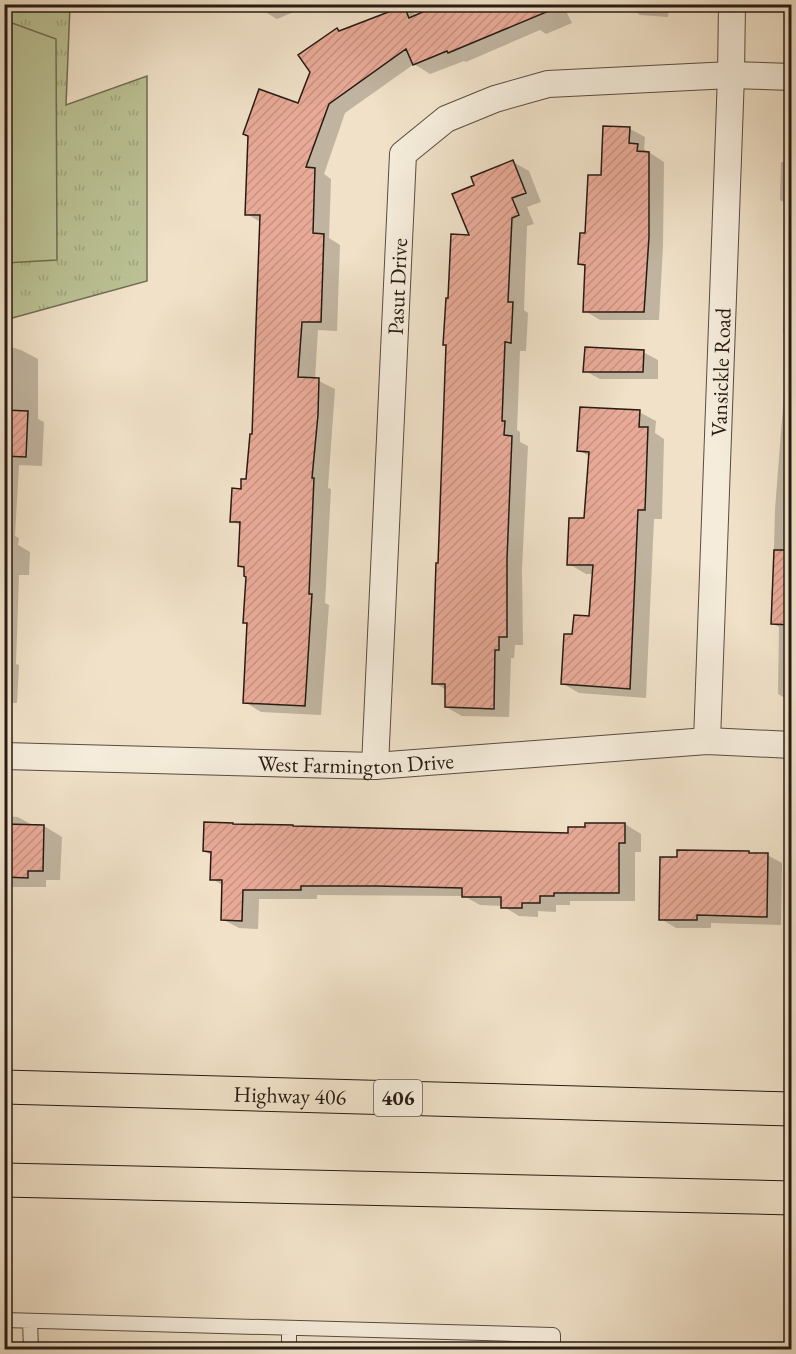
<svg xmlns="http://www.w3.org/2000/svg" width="796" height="1354" font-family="'EB Garamond',serif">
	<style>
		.park { fill: url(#park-tufts); stroke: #716e54; stroke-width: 1.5 }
		.pitch { fill: #bbc295; stroke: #716e54; stroke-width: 1.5 }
		.shadow { fill: #0003 }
		.building { fill: url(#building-hatch); stroke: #271b14; stroke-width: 1.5 }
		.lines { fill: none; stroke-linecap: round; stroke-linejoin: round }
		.lane-casing { stroke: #594c41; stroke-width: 16 }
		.street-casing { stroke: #594c41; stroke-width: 28 }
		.highway-casing { stroke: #271b14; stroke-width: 35 }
		.lane { stroke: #f5ecdb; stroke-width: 14 }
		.street { stroke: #f5ecdb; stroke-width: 26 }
		.highway { stroke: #f0e1c8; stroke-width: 33 }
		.labels { text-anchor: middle; stroke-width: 6; stroke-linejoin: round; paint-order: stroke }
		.shield { fill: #f5ecdb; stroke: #655a50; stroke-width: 1.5 }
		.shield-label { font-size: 21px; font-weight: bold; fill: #271b14 }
		.street-label { font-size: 22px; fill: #271b14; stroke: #f5ecdb }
	</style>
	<defs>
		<pattern id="park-tufts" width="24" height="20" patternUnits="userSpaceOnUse" patternTransform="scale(1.5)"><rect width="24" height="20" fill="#bbc295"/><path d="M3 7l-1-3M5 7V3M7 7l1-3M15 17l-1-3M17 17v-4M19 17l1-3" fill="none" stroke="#a1a680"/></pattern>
		<pattern id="building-hatch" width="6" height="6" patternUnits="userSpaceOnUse" patternTransform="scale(1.5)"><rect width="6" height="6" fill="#e8aa97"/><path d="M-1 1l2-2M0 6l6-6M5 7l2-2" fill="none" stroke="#c79281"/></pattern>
	</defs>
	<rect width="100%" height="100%" fill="#f0e1c8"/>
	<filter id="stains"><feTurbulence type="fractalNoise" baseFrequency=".00333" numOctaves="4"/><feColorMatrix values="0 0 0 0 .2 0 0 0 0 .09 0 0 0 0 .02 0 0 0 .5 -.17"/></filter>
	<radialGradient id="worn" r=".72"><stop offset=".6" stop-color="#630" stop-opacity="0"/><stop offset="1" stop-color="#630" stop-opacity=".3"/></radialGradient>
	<path class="park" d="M5,5h65l-4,100 81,-29v205l-142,39z"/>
	<path class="pitch" d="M4,20l52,19 1,221 -52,3z"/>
	<path class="shadow" d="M252,4h61l-36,15z
		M445,4h144l-23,7 6,12 -26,11 -6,-4 -74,32 -2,-1 -34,13 -16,-10 -69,49 -21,61 7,5 -2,59 11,7 -3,86 -19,-1 -3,49 20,10 -7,99 3,1 -6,114 4,2 -8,110 -60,-3 -16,-10 3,-78 -3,-2 3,-45 -2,-8 -7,-4 2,-39 -9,-5 16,-40 6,-45 8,-213 -15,-9 51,-109 39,-75 4,2 63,-25 14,9z
		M624,4h66v4l-21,-3 -1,12 -28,-2z
		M630,129l15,8 -1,12 20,13 -1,84 -4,74h-59l-15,-9 2,-44 -7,-4 6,-28z
		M785,152l7,1v53l-12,-6 1,-38h4z
		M513,162l16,9 12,31 -14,5 7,17 -7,2 -3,84 4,3 -2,38h-6l-3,79 3,2v10l8,4 -6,123 1,76h-8l-1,13h-3l-2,59 -47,-1 -16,-9 1,-17 -13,-7 16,-383 22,-63 4,-51z
		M785,249h7v453l-14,-8 1,-67 -7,-4 3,-114 9,-115h3l4,-56 -8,-5 3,-58 -2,-1z
		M4,345l17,5 17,9v60l6,3 -2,44 -23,-1 -4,71 4,2 -1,7 12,7 -1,23h-10l-3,89 3,1 -2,38h-13z
		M643,352l15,8v19h-58l-15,-8z
		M639,412l17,9 -1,12 9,6 -2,80h-8l-8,179 -67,-5 -17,-10 12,-47 17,-18 3,-44h-8l-17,-10 17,-44 4,-63 -11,-7z
		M791,813h1v57l-3,-1z
		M4,816l14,1 16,9h10l18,11 -2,43h-14v7h-42z
		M625,824l16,10v18h-6v49h-65v4h-14v7l-18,-1v6l-19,-1 -16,-10 -23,-1 -16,-9 -147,-1v4h-58l-1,30 -19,-1 -17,-9 2,-33 -12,-7 1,-23 -9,-5 365,-16z
		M748,852l5,3h14l15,8 -1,62 -70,-2v5h-35l-15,-9 18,-61z"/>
	<path class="building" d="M441,4l122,1 -115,48 -1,-2 -34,14 -7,-16 -77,55 -23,63 9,1 -2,65 11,1 -3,88h-19l-4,55 21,1 -1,37 -6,63h2l-5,116h3l-7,112 -62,-3 4,-80h-4l3,-46 -2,-1v-9l-6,-1 2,-44h-10l2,-34 9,1v-10h5l4,-45h2l8,-219h-15l3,-79 -5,-2 16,-45 39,14 12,-31 -12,-17 39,-27 2,3 65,-25 5,12z
		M603,126l27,1 -1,16 9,1 -1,7 12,1v85l-5,75h-61l2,-47 -7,-1 2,-31h5l3,-58h13z
		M513,160l13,33 -14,5 7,17 -7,3 -4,84h5l-2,41 -6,-1 -3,79h3l-1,14 8,1 -5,123v78h-8v13h-4l-1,59 -49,-2v-23h-13l4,-121h2l8,-218h-3l3,-47h2l3,-64 18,1 -17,-41 22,-9 -3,-8z
		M585,347l59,3 -1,22h-60z
		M580,407l60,3 -1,17h9l-3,83h-7l-8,179 -69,-5 3,-50h8l2,-19 15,1 4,-51h-26l2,-47h15l5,-66 -12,-1z
		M4,410l24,1 -2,46 -22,-1z
		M774,550h18v75l-21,-1z
		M204,822l29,1v1l60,1v1l275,7v-6h17v-4h40v20h-6v50h-65v3h-14v7h-18v5h-21v-11h-39v-9l-86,-2h-75v4h-58l-1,31 -21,-1 1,-40h-12l1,-28 -8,-1z
		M4,824l40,1 -1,46h-15v7l-24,-1z
		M677,850l72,1v2h19l-1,64 -70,-2v5h-38l1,-63h17z"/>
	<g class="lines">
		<defs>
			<path id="lane" d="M4,1320l549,15v15
				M30,1321l1,29
				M289,1350v-22"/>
			<g id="street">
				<path id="s1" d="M707,741l24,-666 1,-71"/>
				<path id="s2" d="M4,756l371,10 332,-25 85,4"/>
				<path id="s3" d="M375,766l28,-612 43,-35 49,-20 53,-15 183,-9 61,2"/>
			</g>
			<g id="highway">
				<path id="s4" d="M4,1087l788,22"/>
				<path d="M4,1180l788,18"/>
			</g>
		</defs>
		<use href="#lane" class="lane-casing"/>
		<use href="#street" class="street-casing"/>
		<use href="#highway" class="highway-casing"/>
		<use href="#lane" class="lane"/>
		<use href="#street" class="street"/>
		<use href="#highway" class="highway"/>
	</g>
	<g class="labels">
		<rect class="shield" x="374" y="1080" width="48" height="36" rx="4.5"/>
		<g class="shield-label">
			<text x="398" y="1105">406</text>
		</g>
		<g class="street-label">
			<text dy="8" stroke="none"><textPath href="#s3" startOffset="480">Pasut Drive</textPath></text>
			<text dy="8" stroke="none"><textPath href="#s1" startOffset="369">Vansickle Road</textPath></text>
			<text dy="8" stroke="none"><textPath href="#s2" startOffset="352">West Farmington Drive</textPath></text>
			<text dy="8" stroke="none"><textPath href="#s4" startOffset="286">Highway 406</textPath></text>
		</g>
	</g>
	<rect width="796" height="1354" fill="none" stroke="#f0e1c8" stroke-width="24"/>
	<rect x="6" y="6" width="784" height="1342" fill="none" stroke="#271b14" stroke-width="3"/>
	<rect x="12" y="12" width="772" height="1330" fill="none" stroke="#271b14" stroke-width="1.5"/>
	<rect width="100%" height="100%" filter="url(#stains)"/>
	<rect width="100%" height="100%" fill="url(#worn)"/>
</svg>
